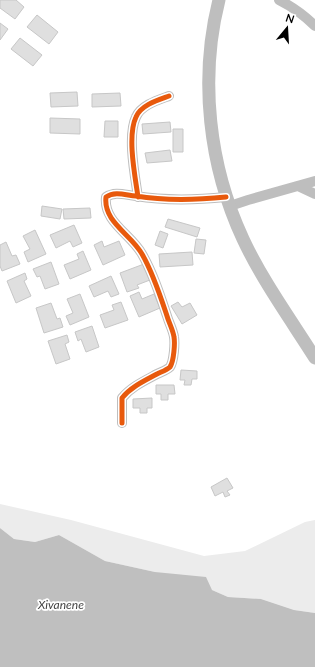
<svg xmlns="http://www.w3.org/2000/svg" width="315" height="667" font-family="Lato,sans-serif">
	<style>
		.green { fill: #ececec }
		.water { fill: #bfbfbf }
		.building { fill: #dfdfdf; stroke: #c7c7c7 }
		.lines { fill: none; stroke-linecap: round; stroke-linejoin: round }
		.minor { stroke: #bebebe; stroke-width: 10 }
		.major { stroke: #bebebe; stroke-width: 13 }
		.cycleway-casing { stroke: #fff; stroke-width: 8 }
		.cycleway { stroke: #e8590c; stroke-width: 5 }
		.labels { text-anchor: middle; stroke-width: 3.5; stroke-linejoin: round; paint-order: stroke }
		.water-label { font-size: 12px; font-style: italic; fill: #444; stroke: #fff }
	</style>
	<rect width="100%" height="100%" fill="#fff"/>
	<path class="green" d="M0,504l71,16 133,36 41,-5 60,-29 10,-2v93l-21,-3 -33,-11 -33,-2 -16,-7 -57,-18 -50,-11 -46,-26 -24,7 -21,-3 -14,-11z"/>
	<path class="water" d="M0,528l14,11 21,3 24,-7 46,26 50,11 51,5 6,13 16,7 33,2 33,11 21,3v54h-315z"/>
	<path class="building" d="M0,0h16l8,7 -9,12 -15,-11z
		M37,15l21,17 -9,12 -22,-17z
		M0,23l8,6 -8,11z
		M20,38l22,17 -9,11 -22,-17z
		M77,92l1,14 -27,1 -1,-14z
		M120,93l1,13 -29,1v-13z
		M50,118l30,1v15l-30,-1z
		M105,121h13v16h-14z
		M170,122l1,10 -28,2 -1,-10z
		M173,129h10v23h-10z
		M170,150l2,11 -25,2 -2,-10z
		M42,206l20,3 -2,10 -19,-3z
		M90,208l1,10 -27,1 -1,-10z
		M168,219l32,9 -3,9 -32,-10z
		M74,225l8,18 -9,4 -3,-6 -14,7 -6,-13z
		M35,230l11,24 -18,8 -4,-10 6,-3 -7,-13z
		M160,231l8,3 -5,14 -8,-3z
		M196,239l10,1 -2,14 -10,-1z
		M102,241l2,6 15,-6 6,14 -22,10 -9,-20z
		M6,242l6,14 4,-1 4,9 -18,7 -2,-5v-21z
		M83,251l8,19 -21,9 -6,-14 15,-6 -2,-5z
		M192,252l1,13 -33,2 -1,-13z
		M51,262l8,22 -14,5 -5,-13 -3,1 -4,-8z
		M144,264l6,16 -13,5 2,3 -12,4 -7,-19z
		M25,273l2,6 -3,2 7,15 -15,7 -9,-22z
		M111,276l8,18 -8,3 -3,-6 -14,6 -5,-11z
		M139,292l3,7 12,-5 6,14 -21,9 -9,-21z
		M80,294l9,23 -19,8 -4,-9 7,-3 -6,-14z
		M121,302l7,18 -23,8 -5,-13 14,-5 -2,-5z
		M178,302l4,5 8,-4 7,12 -15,9 -11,-18z
		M51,303l6,16 3,-1 3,9 -19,6 -8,-25z
		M92,326l7,21 -13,5 -5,-13 -3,2 -3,-9z
		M67,335l2,7 -4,2 5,15 -14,5 -8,-23z
		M181,370l16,1v8h-5l-1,6h-7l1,-5h-5z
		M156,385h18l1,9h-7v6h-7v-6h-5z
		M152,398v10h-5v5h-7v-5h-7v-9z
		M227,478l6,10 -6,3 3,4 -5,2 -2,-5 -8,4 -4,-9z"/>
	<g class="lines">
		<path class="minor" d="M279,0c14,7 25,15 36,26
			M298,186l17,8
			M138,197c-3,-21 -11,-61 -2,-80 5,-12 22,-17 33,-21
			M230,206l18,-6 67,-19
			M122,423v-25c9,-11 22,-17 35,-24 4,-2 10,-4 13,-7 4,-6 5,-24 4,-30 -1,-7 -5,-14 -7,-21 -7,-21 -14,-43 -25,-62 -11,-20 -39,-32 -36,-57 9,-6 19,-2 30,-1 30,5 60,4 90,1"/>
		<path class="major" d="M219,0c-20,79 -10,166 24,239 19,41 48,81 72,119"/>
		<defs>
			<path id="cycleway" d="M138,197c-3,-21 -11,-61 -2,-80 5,-12 22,-17 33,-21
				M122,423v-25c9,-11 22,-17 35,-24 4,-2 10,-4 13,-7 4,-6 5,-24 4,-30 -1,-7 -5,-14 -7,-21 -7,-21 -14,-43 -25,-62 -11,-20 -39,-32 -36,-57 9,-6 19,-2 30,-1 30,5 60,4 90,1"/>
		</defs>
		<use href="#cycleway" class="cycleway-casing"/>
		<use href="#cycleway" class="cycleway"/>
	</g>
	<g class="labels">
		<g class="water-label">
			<text x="61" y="609">Xivanene</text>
		</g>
	</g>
	<g transform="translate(287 28) rotate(18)" stroke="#ffffff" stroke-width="3" paint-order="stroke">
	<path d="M0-3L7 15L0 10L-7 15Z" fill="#000000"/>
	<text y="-6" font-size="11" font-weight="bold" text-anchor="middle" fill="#000000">N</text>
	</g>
</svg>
